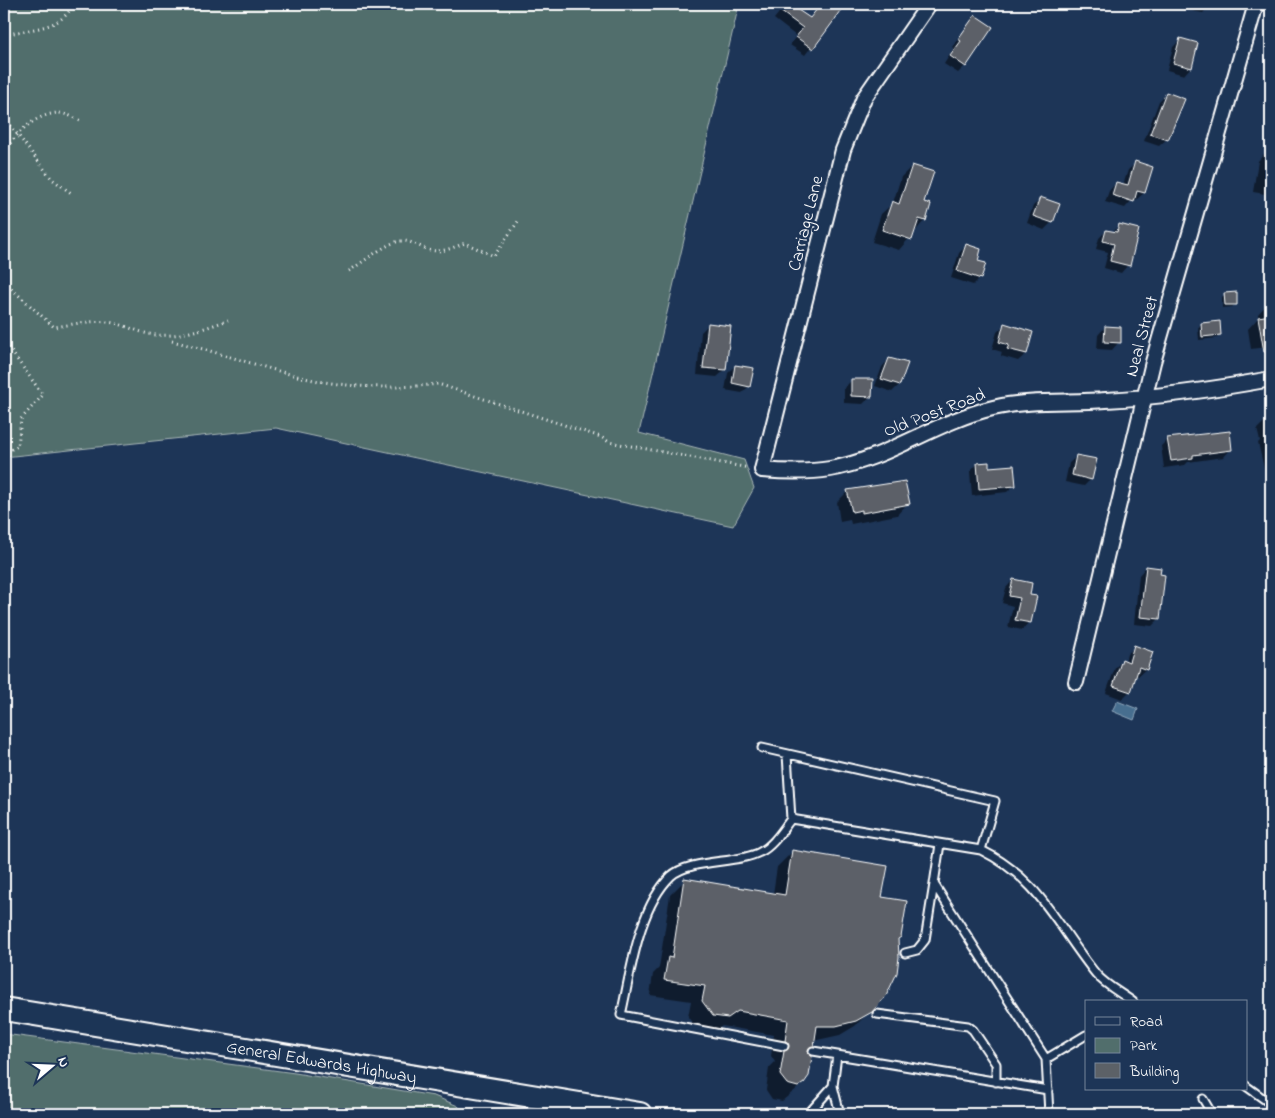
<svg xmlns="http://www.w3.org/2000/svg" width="1275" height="1118" font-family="'Indie Flower',sans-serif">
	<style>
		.green { fill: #516e6c; stroke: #a8b6b6 }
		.water { fill: #476e8f; stroke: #91a8bc }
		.shadow { fill: #0007 }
		.building { fill: #5c6167; stroke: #fff }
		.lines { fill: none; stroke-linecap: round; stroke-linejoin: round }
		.service-casing { stroke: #fff; stroke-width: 11 }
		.minor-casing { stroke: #fff; stroke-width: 18 }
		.primary-casing { stroke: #fff; stroke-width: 26 }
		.path { stroke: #fff; stroke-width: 3; stroke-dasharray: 1 4; stroke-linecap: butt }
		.service { stroke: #1d3557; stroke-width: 7 }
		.minor { stroke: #1d3557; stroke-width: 14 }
		.primary { stroke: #1d3557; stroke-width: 22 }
		.labels { text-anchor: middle; stroke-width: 4.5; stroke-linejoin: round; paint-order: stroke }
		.street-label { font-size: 18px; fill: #fff; stroke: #1d3557 }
	</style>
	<rect width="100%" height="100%" fill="#1d3557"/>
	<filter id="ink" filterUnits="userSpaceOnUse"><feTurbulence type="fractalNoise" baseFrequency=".02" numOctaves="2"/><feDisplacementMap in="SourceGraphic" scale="10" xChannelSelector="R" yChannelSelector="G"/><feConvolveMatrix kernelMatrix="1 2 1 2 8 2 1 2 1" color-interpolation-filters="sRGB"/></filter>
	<g filter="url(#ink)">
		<path class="green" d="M4,4h735l-100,429 105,27 10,28 -21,38 -457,-98 -272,29z
			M4,1034l291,39 139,23 24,10 8,8h-462z"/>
		<path class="water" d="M1117,701l21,8 -4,11 -22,-9z"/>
		<path class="shadow" d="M786,4l23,15 12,-15h8l10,7 -34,44 -15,-10 6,-9 -22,-17z
			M1188,4h23l-8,9 -16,-3z
			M975,17l-10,49 -7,7 -14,-9 10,-16 -2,-1z
			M1180,40l11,27 -7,8 -17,-5 6,-23z
			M1166,94l1,45 -8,7 -15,-5 15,-40z
			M1265,153l6,1v41l-18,-3 5,-31z
			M1136,163l15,5 -7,25 -8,7 -3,-1 -8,9 -20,-6 4,-11 7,-8 7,2 5,-15z
			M912,166l11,37 2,17 -26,30 -27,-8 9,-28 12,-11 8,-26z
			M1041,199l17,6 -7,18 -7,7 -17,-7 6,-17z
			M1120,225l8,40 -7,8 -17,-5 4,-16 -12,-3 3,-11 7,-7 6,2z
			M967,245l9,16 4,17 -7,7 -22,-7 8,-25z
			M1225,294l11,10 -4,3 -10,1v-11z
			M1269,302h2v40l-5,5 -15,2 -3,-20 10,-11v-4z
			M1201,324l19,10 -3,4 -18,2 -1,-12z
			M708,325l17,45 -8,7 -20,-2 4,-43z
			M1004,325l22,29 -8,7 -17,-5 1,-4 -10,-3 5,-17z
			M1105,327l14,15 -7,8 -15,-1 1,-14z
			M889,359l10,26 -7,7 -17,-6 7,-19z
			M735,366l14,20 -7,7 -17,-3 3,-17z
			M852,380l19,16 -8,8 -19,-1v-15z
			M1269,417h2v71l-2,1 -11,-46 2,-2 -3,-12z
			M1168,439l63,10 -7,8 -36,5 -3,3 -21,3 -3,-22z
			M1077,456l14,23 -7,7 -19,-4 4,-19z
			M977,464l11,4 26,17 -7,7 -35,4 -2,-24z
			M848,491l60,12 -11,12 -46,9 -1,-4 -10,2 -3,-20z
			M1146,567l13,9v43l-7,7 -18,-2 5,-49z
			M1013,580l15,16 1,26 -7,8 -14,-3 5,-21 -11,-3 4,-15z
			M1135,647l11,22 -8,7 -3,-1 -5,16 -8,8 -16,-6 9,-25 7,-7 3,1 2,-8z
			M792,852l89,46 16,41 -12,57 -30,30 -15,9 -27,6 -6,10 -3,32 -22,18 -10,-2 -6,-9 3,-22 6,-6 -4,-6 3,-21 -52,-9 -10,7 -15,-3 -9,-13 3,-16 -41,-6 3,-21 6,-6 11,-73 15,-15 88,14 4,-27z"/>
		<path class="building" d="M785,4h4l21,14 11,-14h10l10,7 -28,38 -17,-12 7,-9 -23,-17z
			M975,15l18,12 -27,40 -16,-11 11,-15 -3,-2z
			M1180,38l18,5 -6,25 -19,-5z
			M1166,92l19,7 -17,41 -18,-6z
			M1135,161l18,6 -8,26 -8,-2 -3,11 -22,-7 4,-13 12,3z
			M912,165l22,7 -10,30 7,2 -5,17 -7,-2 -7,21 -30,-10 10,-29 7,3z
			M1040,197l20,7 -7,19 -20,-7z
			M1119,224l20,5 -9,37 -20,-5 4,-17 -11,-3 3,-11 11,2z
			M966,244l15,5 -3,12 8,2 -5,16 -24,-8z
			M1237,292v13h-12l-1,-12z
			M1271,315v37h-7l-6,-35z
			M1220,321l1,14 -19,2 -1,-14z
			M708,323l23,3 -5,44 -23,-2z
			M1004,323l29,9 -6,22 -20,-5 2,-4 -10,-3z
			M1105,326l16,1v16l-17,-1z
			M889,358l19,5 -8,22 -19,-6z
			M735,365l19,3 -4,19 -18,-4z
			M851,379h22l-1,18 -21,-1z
			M1230,431l2,19 -39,5v3l-22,3 -4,-23z
			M1076,455l21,4 -5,21 -20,-5z
			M989,462v5l25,-2 2,21 -37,3 -2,-26z
			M905,481l5,23 -48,9v-3l-10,2 -5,-22z
			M1146,566l15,2 -1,6 5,1 -5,44 -20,-2z
			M1013,579l19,4 -2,12 7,1 -6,27 -16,-3 5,-22 -11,-2z
			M1134,645l19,7 -6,18 -8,-3 -8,25 -18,-6 9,-27 7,3z
			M792,850l96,16 -6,31 25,4 -6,36 -3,2 1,18 -2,16 -11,23 -14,16 -16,9 -20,5h-19l-3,20 -6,5 4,5 -3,20 -5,7 -6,4 -11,-3 -7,-9 4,-24 5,-5 -4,-5 3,-21 -50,-9 -10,7 -15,-2 -11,-15 3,-15 -41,-6 4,-23 4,1 12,-80 101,17z"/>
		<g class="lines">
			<defs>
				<path id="service" d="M762,748l233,53 -14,49
					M787,754l4,65
					M940,844l-6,40 112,175 3,55
					M905,953l12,-3 8,-10 9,-56
					M877,1014l91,12 5,4 23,34v18
					M784,1046l-163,-31c10,-43 17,-107 50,-139 18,-17 67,-12 89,-24 13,-6 23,-23 31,-33l190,31c59,29 76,76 115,124 9,11 25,19 37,28
					M813,1051l235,39
					M837,1055l-4,31 7,28
					M1046,1059l40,-24
					M1246,1086l25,18
					M1203,1099l9,15
					M808,1114l25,-28"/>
				<path id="minor" d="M929,4l-65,94 -21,52 -81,320c23,2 45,3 68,-1 58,-10 106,-48 163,-61 37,-9 76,-5 113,-8 56,-3 110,-11 165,-21
					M1076,682l77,-320 103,-358"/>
				<g id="primary">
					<path id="s1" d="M4,1009l636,105"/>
				</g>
			</defs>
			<use href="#service" class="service-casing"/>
			<use href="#minor" class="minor-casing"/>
			<use href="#primary" class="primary-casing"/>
			<path class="path" d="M4,36c23,-9 57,-4 69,-32
				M4,117l48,62 19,14
				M4,151c14,-18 29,-36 54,-38 7,0 17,5 23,8
				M349,271c13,-8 37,-28 51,-30 12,-1 20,7 30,9 13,3 24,-3 35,-7l29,13 25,-36
				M4,282l50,45c17,-2 35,-7 53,-5 14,1 28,9 42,12 27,5 54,-5 79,-14
				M172,341c46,11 91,27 137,38 41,9 88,10 129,5l163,53 8,5 140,26
				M4,345l7,6 32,44 -22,24 -3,27 -14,7"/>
			<use href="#service" class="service"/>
			<use href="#minor" class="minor"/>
			<use href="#primary" class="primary"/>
		</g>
	</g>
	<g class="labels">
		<g class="street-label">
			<text transform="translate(805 223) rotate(-76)" y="6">Carriage Lane</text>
			<text transform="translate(1141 336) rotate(-75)" y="6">Neal Street</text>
			<text transform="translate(934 412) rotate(-21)" y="6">Old Post Road</text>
			<text dy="6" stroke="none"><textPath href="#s1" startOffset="322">General Edwards Highway</textPath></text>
		</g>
	</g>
	<rect width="1275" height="1118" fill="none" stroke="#1d3557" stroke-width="20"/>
	<rect x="10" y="10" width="1255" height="1098" fill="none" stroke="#fff" stroke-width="2" filter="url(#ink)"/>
	<rect x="1085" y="1000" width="162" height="90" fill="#1d3557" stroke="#77869a"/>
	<rect x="1095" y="1017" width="25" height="8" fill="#1d3557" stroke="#77869a"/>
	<text x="1130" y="1026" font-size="15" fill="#ffffff">Road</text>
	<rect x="1095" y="1038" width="25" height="15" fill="#516e6c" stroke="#77869a"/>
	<text x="1130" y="1050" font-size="15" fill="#ffffff">Park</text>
	<rect x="1095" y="1063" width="25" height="15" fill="#5c6167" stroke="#77869a"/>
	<text x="1130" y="1076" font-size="15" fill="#ffffff">Building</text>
	<g transform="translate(52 1066) rotate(71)" stroke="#1d3557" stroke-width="4" paint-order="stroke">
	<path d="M0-4L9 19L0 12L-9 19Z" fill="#ffffff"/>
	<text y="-8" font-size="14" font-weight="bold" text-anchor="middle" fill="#ffffff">N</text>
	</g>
</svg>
